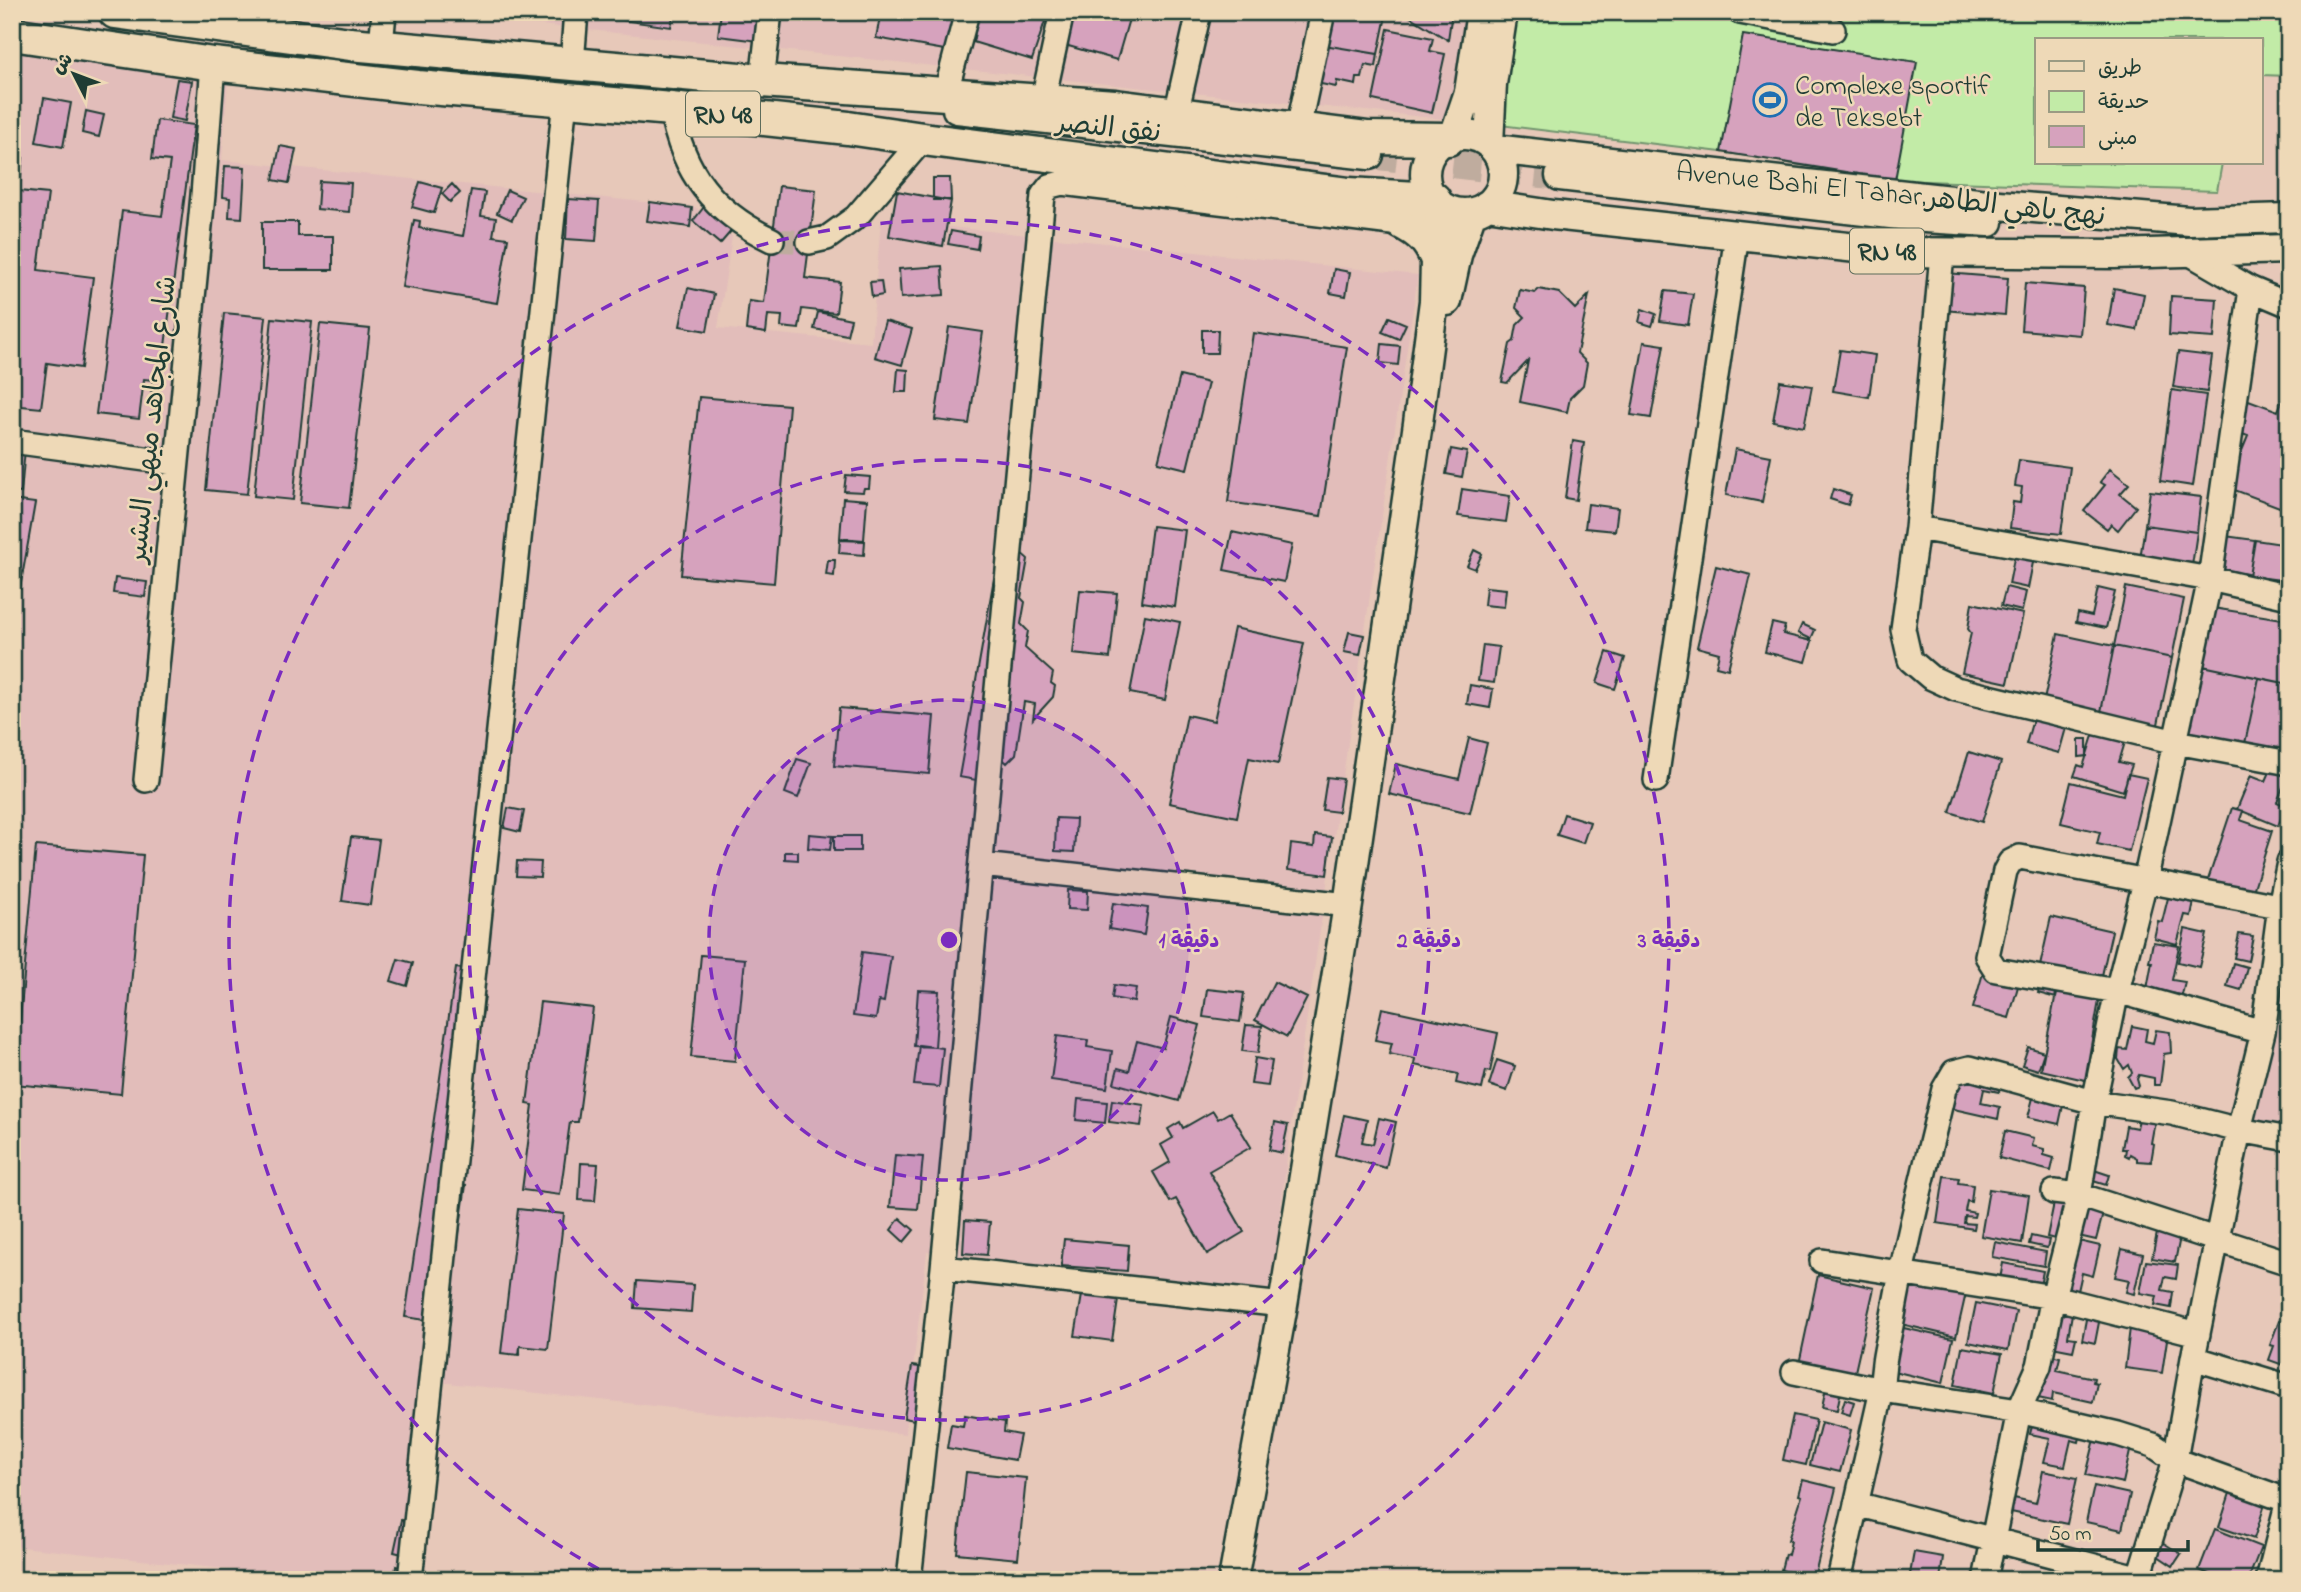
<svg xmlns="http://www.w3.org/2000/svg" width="2301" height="1592" font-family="'Indie Flower','Playpen Sans Arabic',sans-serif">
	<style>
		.built { fill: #e2bdba }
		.green { fill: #c2eba7; stroke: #70946e; stroke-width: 2 }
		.building { fill: #d6a2bd; stroke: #1f3d34; stroke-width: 2 }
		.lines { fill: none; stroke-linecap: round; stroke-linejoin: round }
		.minor-tunnel { stroke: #bfac9e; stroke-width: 23; stroke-dasharray: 23 11; stroke-linecap: butt }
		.major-tunnel { stroke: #bfac9e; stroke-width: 28; stroke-dasharray: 28 14; stroke-linecap: butt }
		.minor-casing { stroke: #1f3d34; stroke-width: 28 }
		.major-casing { stroke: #1f3d34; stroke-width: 33 }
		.highway-casing { stroke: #1f3d34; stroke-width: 37 }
		.minor { stroke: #eed9b7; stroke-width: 23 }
		.major { stroke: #eed9b7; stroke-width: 28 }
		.highway { stroke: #eed9b7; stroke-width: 32 }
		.ring { fill: none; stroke: #7b2cbf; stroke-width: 3.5; stroke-dasharray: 12 9 }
		.labels { text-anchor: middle; stroke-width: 5; stroke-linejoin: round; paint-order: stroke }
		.shield { fill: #eed9b7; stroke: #5d6c5b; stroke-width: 2 }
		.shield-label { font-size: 26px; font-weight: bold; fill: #1f3d34 }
		.poi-label { font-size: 28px; fill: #1f3d34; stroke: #eed9b7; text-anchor: start }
		.street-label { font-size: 28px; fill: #1f3d34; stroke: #eed9b7 }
		.centre { fill: #7b2cbf; stroke: #eed9b7; stroke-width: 3.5 }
		.ring-label { font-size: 21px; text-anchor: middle; font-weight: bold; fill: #7b2cbf; stroke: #eed9b7; stroke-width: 5; stroke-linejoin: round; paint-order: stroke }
	</style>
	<rect width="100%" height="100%" fill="#e7c8b9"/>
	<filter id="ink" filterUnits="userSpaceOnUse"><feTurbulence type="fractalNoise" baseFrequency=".0143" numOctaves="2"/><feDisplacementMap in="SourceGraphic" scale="14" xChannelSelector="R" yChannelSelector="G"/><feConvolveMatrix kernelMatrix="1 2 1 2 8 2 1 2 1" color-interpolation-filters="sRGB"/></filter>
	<g filter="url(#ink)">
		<path class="built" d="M415,12h1052l-14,108z
			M12,47l216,33 -6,80 473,47 37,29 -14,92 153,15 10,-123 537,55 -127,849 -20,167 -344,-39 -22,182 -484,-54 -19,200h-77l-313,-34z
			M2280,993l9,2v131l-36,-5z"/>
		<path class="green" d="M1518,12h771v64l-28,-1v-35h-224v123h185l-5,28 -322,-11 -174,-28 -221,-27z"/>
		<path class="building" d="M593,12h81l-3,15 -78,-11z
			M721,12h42l-5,29 -40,-5z
			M881,12h83l-8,40 -80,-14z
			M979,12h69l-16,48 -59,-18z
			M1066,12h65l-14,48 -59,-17z
			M1330,12h37l19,4 -8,38 -54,-9z
			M1405,12h47l-4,28 -44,-27z
			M1388,29l45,9 -3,13 15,3 -13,59 -59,-13z
			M1743,35l174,27 -22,118 -174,-28z
			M1324,45l54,9 -2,13 -11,-2 -3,13h-5l-1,7 -19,-4 -1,6 -20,-4z
			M177,79l15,2 -7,40 -15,-3z
			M44,98l27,5 -8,44 -27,-5z
			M86,111l18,4 -5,22 -17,-4z
			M157,120l37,5 -35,267 -8,-1 2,-11 -9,-1 -5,40 -43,-5 26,-203 40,5 8,-55 -18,-2z
			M280,146l16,3 -7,34 -16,-3z
			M12,157l11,1 -4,33 29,3 -10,76 55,7 -12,91 -34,-5 -6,45 -29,-3v-45l8,-55 -8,-1z
			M225,166l20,1 -3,51 -13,-1 1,-19 -7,-1z
			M933,178h17l1,22h-18z
			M319,181l32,2 -2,29 -32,-3z
			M420,182l22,6 -8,25 -22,-6z
			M452,184l8,9 -10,9 -8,-8z
			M779,186l37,4 -11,88 35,4 -4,31 -34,-4 -3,20 -18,-2 1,-11 -14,-1 -2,18 -20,-3 3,-29 15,2z
			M471,190l14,2 -4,24 15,2 -3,18 15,2 -11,65 -95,-16 12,-67 6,1 -1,7 44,8z
			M507,190l16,7 -11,23 -15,-7z
			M897,191l54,10 -8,45 -54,-10z
			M568,199l31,2 -3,40 -30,-2z
			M650,202l42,6 -2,19 -43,-6z
			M704,207l28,23 -12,14 -27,-23z
			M262,222h36v14h35v34h-71z
			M951,231l28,5 -2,13 -29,-5z
			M942,266l2,29 -43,3 -2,-29z
			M1334,269l16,3 -4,24 -16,-3z
			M1946,273l62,5 -3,37 -62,-5z
			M881,281l2,14 -11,2 -2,-15z
			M2025,283l59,5 -4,47 -59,-5z
			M688,288l26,6 -7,37 -27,-5z
			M2114,288l30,6 -7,36 -29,-5z
			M1539,289l20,4 16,16 14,-14 -12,58 10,10 -4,22 -13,13 -3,14 -47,-10 8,-41 -21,22 -5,-1 8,-38 4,-3 3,-16 8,-8 -9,-9 4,-18 15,3z
			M1665,291l28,3 -5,31 -28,-4z
			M2171,296l46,3 -3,39 -45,-3z
			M1642,309l14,5 -4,12 -13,-4z
			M818,312l33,7 -4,16 -33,-6z
			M224,313l42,4 -19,177 -41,-4z
			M1389,317l17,7 -7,15 -17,-7z
			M272,318l40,4 -19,178 -39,-4z
			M885,321l27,8 -10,36 -27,-8z
			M320,324l50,5 -21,179 -49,-5z
			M949,327l34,5 -14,92 -34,-4z
			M1202,330h16l-1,23h-15z
			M1253,333l94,14 -26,169 -93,-14z
			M1644,342l20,3 -13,73 -20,-3z
			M1382,344l18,2 -2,19 -18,-2z
			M1840,350l35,5 -6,42 -36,-6z
			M2178,352l34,4 -5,36 -34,-5z
			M898,369l10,1 -1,22h-11z
			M1180,376l28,7 -21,86 -29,-7z
			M1780,381l32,5 -8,41 -31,-6z
			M2172,390l34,5 -13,91 -33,-5z
			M699,397l90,8 -15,178 -93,-8z
			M2283,398l6,3v88l-7,19 -58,-22 11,-30 4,2 9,-22 -14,-5 12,-32 32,12z
			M12,430h6l7,19 -4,44 -9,-1z
			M1573,441l11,2 -8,57 -11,-2z
			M1451,449l16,3 -5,25 -16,-3z
			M1735,449l36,7 -9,46 -36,-7z
			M2019,460l51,7 -9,67 -51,-6 3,-26 7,1 2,-16 -7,-1z
			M2110,469l19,15 -9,10 16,13 -18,23 -7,-6 -4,5 -23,-18 21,-26 -5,-3z
			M846,475l24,2 -1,11h-5l-1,4 -19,-1z
			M1462,489l48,7 -4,26 -48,-6z
			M1833,489l18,6 -3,10 -18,-6z
			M2150,491l51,6 -4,35 -52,-7z
			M843,498l24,2 -3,40 -24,-2z
			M12,500l23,3 -15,86 -8,-1z
			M1588,504l30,4 -3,23 -30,-3z
			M1006,510l13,41 9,8 -7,39 4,4 -4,22 7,7 -3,17 28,25 -2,10 4,3 -2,11 -20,22 2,-15 -11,-2 -8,52 -9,9 -14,-13 -3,15 -14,15 -17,-3z
			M2145,525l52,7 -5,34 -52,-7z
			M1152,526l33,4 -10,77 -33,-5z
			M1232,532l60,13 -8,37 -60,-12z
			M2225,536l30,4 -6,36 -30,-5z
			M840,540l25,1 -1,14 -25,-2z
			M2255,540l34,5v36l-40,-5z
			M2016,548l19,4 -7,36 -19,-4z
			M1474,550l8,4 -7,15 -8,-3z
			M828,560h7l-1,16 -8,-1z
			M1716,566l35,9 -23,94 -12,-3 3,-13 -22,-6z
			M115,578l32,4 -2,15 -32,-4z
			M1486,587l20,2 -2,18 -20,-2z
			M2006,587l20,5 -4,19 -21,-5z
			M2126,587l58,12 -12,59 -58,-12z
			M2098,588l17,4 -9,36 -30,-6 2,-9 14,3z
			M1080,590l37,3 -7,65 -37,-4z
			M1972,603l51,11 -15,69 -46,-10 9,-40 -3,-4z
			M2213,608l76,12v64l-86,-18z
			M1145,615l35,7 -15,78 -35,-7z
			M1772,623l13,3 -2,8 29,7 -6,21 -41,-10z
			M1802,624l13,6 -4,9 -13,-6z
			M1234,628l70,15 -26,121 -29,-6 -12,59 -68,-14 18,-88 27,6z
			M1349,632l15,3 -4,20 -16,-3z
			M2058,634l56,12 -14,71 -57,-12z
			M1483,645l16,2 -5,36 -16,-2z
			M2114,646l58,12 -15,71 -57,-12z
			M1607,652l18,6 -10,31 -18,-6z
			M2203,666l56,12 -15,70 -56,-12z
			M2259,678l30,6v73l-45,-9z
			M1470,685l23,4 -3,19 -23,-4z
			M2037,705l45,15 -4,11 -12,-3 -7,25 -33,-9z
			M839,708l95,8 -5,58 -95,-8z
			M2098,720l31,9 -10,33 13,3 -9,26 -49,-15 4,-11 5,2z
			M1469,738l18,5 -17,70 -81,-19 7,-30 63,15z
			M2079,739h8v17l-8,1z
			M1969,752l32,10 -19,60 -32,-10z
			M797,759l14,4 -13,35 -13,-5z
			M2273,765l16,7 -12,30 9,4 -8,20 -41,-17 14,-34 15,6z
			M2128,774l19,4 -18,73 -32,-7 3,-12 -39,-9 10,-41 52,13z
			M1327,777l16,2 -5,33 -16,-2z
			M508,808l16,3 -4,21 -16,-4z
			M2232,808l11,3 -3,9 32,11 -19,60 -18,-5 -1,3 -26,-9z
			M1564,814l26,8 -7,21 -26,-8z
			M1056,818l20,1 -2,33 -19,-1z
			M809,834l23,2 -2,14 -22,-2z
			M1315,835l17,2 -5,38 -39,-5 3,-26 23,3z
			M834,836h26v15h-26z
			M351,837l28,3 -9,65 -28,-4z
			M36,846l107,9 -22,239 -107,-10z
			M785,852h13v8l-13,-1z
			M517,861l24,1 -1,15 -24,-1z
			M1068,890l20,1 -1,19 -20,-1z
			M2169,894l25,7 -3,15 -6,-1 -8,29 -23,-6 4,-17 4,1z
			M1113,903l35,5 -4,27 -35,-6z
			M2051,917l61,14 -11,49 -61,-14z
			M2185,929l22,5 -8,33 -21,-5z
			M2239,934l14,2 -5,25 -14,-3z
			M2153,942l26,4 -7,34 13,2 -3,13 -35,-6 5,-27h-3z
			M862,952l29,4 -7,46 -5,-1 -3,18 -23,-3z
			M701,955l44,4 -10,102 -44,-4z
			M398,959l15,4 -6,23 -16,-5z
			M2233,963l14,4 -6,23 -14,-4z
			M1985,966l36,10 -12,42 -36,-10z
			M456,968l6,1 -4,23 27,4 -11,74 -27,113 19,2 -20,138 -41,-6z
			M2042,978l18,4 -4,16 -18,-5z
			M1274,982l33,16 -20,39 -32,-17z
			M1114,985l22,3 -2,14 -22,-4z
			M2057,988l43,7 -15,85 -44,-10z
			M1207,989l37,4 -4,29 -37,-5z
			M918,990l21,1 -4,56 -21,-1z
			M540,1002l53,6 -15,114h-8l-10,73 -38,-5 11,-85 -6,-1z
			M1382,1008l116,25 -8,39 -4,-1 -4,18 -26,-6 2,-9 -44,-9 1,-6 -26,-5 3,-11 -17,-3z
			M1171,1017l29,8 -21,76 -65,-18 4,-15 11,3 8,-30 26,7z
			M1246,1025l16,1 -4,27 -16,-2z
			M2132,1026l15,3 -2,12 8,2 3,-13 14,2 1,21 -7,1 -4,31h-6v-7l-15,-3 -2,4 2,7 -5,2 -6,-11 4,-4 -3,-8 -5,4 -6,-10 1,-10 8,1z
			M1057,1036l31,4 -1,7 25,4 -5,37 -56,-8z
			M919,1045l24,3 -4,39 -25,-2z
			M2028,1047l16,5 -6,18 -16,-5z
			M1255,1058l17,3 -4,25 -17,-2z
			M1497,1060l18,6 -8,25 -18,-6z
			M1957,1074l44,10 -2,8 -15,-3 -3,14 19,4 -2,12 -49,-11z
			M2034,1094l30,7 -5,23 -31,-7z
			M1078,1099l29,3 -2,21 -29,-3z
			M1112,1100l32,5 -3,21 -32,-4z
			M1213,1111l5,8 12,-7 21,35 -42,24 35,61 -37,22 -31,-55 -6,3 -17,-30 17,-10 -9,-17 12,-7 -5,-9 12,-7 3,6z
			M1344,1115l23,5 -5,22 11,2 6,-26 17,4 -10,46 -51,-13z
			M2139,1119l16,2 -4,22 3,1 -3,18 -14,-1v-3l-7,-4 -1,3 -4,-2 1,-6h-4l4,-23 11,2z
			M1275,1122l13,3 -6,28 -13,-3z
			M2005,1131l29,7 -2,8 12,3v6l10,3 -3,13 -52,-13z
			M895,1155l28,2 -5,52 -28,-2z
			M581,1163l17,1 -3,37 -16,-1z
			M2094,1170l15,5 -3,10 -16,-5z
			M1944,1176l15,2 -1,5 15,2 -2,17 -4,-1 -2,10 10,2 -1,4 -9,-1 -1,7 11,1 -1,5 -37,-6z
			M1989,1189l40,6 -7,48 -41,-7z
			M2055,1198l16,3 -8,40 -16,-4z
			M2083,1201l22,5 -9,34 -22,-5z
			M518,1209l46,5 -16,135 -28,-3 -1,9 -18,-2z
			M900,1218l14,12 -10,12 -13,-12z
			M965,1220l25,2 -3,33 -24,-2z
			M2157,1233l23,4 -5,25 -23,-4z
			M2031,1236l18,4 -2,8 -18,-4z
			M1064,1239l65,6 -2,26 -66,-5z
			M2070,1239l30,7 -7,30 -11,-3 -4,18 -19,-4z
			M1995,1242l51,10 -2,14 -52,-9z
			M2122,1249l21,5 -9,40 -8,-2 3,-12 -14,-3z
			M2146,1261l32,4 -2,14 -11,-2 -3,13 11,2 -2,16 -16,-3 2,-9 -17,-3z
			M2003,1263l40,8 -3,15 -40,-7z
			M1818,1275l56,13 -20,88 -55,-12z
			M637,1281l56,4 -2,27 -56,-4z
			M1911,1281l55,12 -10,44 -55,-13z
			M1082,1295l36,5 -6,41 -37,-5z
			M1976,1303l40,8 -8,39 -40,-8z
			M2062,1306l11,2 -5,29 8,1 -3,13 -21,-4z
			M2088,1309l13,3 -6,31 -13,-3z
			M2279,1321l10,4v42l-20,-7 5,-14 -4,-1z
			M1899,1327l54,12 -10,44 -54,-13z
			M2130,1328l38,5 -6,40 -37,-5z
			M1962,1347l40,7 -8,39 -39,-8z
			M2050,1355l10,2 -3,13 37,8 -1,4 4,1 -4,19 -40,-9 -1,8 -14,-3 7,-33z
			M912,1366l15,2 -8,53 -15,-3z
			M1826,1387l15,3 -4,20 -15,-3z
			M1845,1399l9,3 -4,13 -9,-3z
			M965,1415l40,7 -1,10 16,3 -5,25 -68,-12 4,-24 12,2z
			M1793,1415l23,5 -10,45 -23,-5z
			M2034,1418l48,10 -3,14 -8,-2 -6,26 -21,-4 6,-24 -20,-4z
			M1821,1422l30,8 -11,42 -30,-7z
			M2095,1439l36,8 -8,36 -37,-8z
			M2043,1471l34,7 -10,46 -56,-12 3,-14 22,5z
			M966,1472l60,6 -8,81 -61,-6z
			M1803,1480l33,8 -22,90 -33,-8 4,-16 3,1 3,-14 -3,-1 14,-44 -3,-1z
			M2094,1486l36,8 -8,36 -36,-8z
			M2230,1493l35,11 -11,35 -35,-12z
			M401,1520l17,5 -6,52 -17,-4 1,-7 7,2 3,-13 -12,-3z
			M2215,1529l46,18 -13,33h-24l-25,-10z
			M2162,1542l19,12 -8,12 -18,-12z
			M1914,1552l29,5 -3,23h-31z"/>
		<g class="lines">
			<path class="minor-tunnel" d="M772,240l37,2"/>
			<path class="major-tunnel" d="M1369,155l191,21"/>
			<defs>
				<path id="minor" d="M1740,12l93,18
					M381,46l3,-34
					M572,63l4,-51
					M762,81l8,-69
					M946,92l21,-80
					M1043,100l19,-88
					M671,109c12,64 42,103 101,131
					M1176,114l23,-102
					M1298,129l25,-117
					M809,242l18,-4 29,-21 67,-78
					M2189,253l62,36 38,16
					M1942,254l-25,274 -14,101 7,31 20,17 26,12 220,53 113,21
					M12,441l163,22
					M1917,528l293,51 79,18
					M146,780l57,-585 10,-131
					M1656,780l81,-545
					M982,865l366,40
					M2263,1032l-146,-41 -121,-21 -9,-14 18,-85 5,-9 10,-5 269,51
					M2054,1192l25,3 210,68
					M1822,1261l231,36 145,37
					M943,1268l340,37
					M2193,1358l96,29
					M1794,1372l88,18 137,21 99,23 35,11 22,15 114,41
					M1856,1504l292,76
					M410,1580l155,-1480
					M909,1580l34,-312 100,-1073 7,-9 12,-3 338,41c16,-2 29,-7 37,-21
					M1839,1580l43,-190c0,-29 7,-51 12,-80 13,-74 33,-148 50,-221l10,-17 16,-4 124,34 78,11 67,17 50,9
					M1985,1580l34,-169 20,-45 14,-69 26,-102 15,-93 23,-111 28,-109 65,-303 41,-290
					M2138,1580l37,-120 18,-102 46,-228 24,-98 17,-126 9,-44
					M2268,1580l21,-84"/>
				<path id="major" d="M957,109l412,46
					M1425 174a39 39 0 1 1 78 0a39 39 0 1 1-78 0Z
					M1454,136l15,-44 12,-80
					M1489,144l3,-60 11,-72
					M1494,149l493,55 202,17 100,-3
					M1560,176l365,42 64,4
					M1487,205l66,10 341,37 220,2 175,-5
					M1400,224c18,9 28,18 35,37
					M1447,301l10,-46 15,-43
					M1233,1580l50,-275 65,-400 70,-482 16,-122 1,-40 6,-55"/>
				<path id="highway" d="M115,12l235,32 412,37 353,25 253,32 80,1
					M12,34l201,30 205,23 253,22 177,19 75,11 426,55 85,5"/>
			</defs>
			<use href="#minor" class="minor-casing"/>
			<use href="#major" class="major-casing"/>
			<use href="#highway" class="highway-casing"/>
			<use href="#minor" class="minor"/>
			<use href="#major" class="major"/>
			<use href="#highway" class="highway"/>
		</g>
	</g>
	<circle cx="949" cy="940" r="240" fill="#7b2cbf" fill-opacity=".12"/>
	<g class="ring">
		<circle cx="949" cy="940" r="240"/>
		<circle cx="949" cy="940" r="480"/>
		<path d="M617 1579A720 720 0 1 1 1281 1579"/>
	</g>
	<defs>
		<symbol id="stadium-ring" viewBox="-11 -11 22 22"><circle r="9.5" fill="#eed9b7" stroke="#1f6fb2" stroke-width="1.5"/><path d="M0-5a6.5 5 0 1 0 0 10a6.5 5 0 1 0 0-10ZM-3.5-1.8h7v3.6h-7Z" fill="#1f6fb2"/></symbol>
	</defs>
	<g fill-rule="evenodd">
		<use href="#stadium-ring" x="1751" y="81" width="38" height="38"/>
	</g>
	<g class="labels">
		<g class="shield">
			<rect x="686" y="91.5" width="74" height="45" rx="5"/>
			<rect x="1850" y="228.5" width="74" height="45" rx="5"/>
		</g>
		<g class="shield-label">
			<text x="723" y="123">RN 48</text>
			<text x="1887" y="260">RN 48</text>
		</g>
		<g class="poi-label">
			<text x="1795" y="94">Complexe sportif<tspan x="1795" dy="32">de Teksebt</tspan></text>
		</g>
		<g class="street-label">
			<text transform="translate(1109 126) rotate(6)" y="10">نفق النصر</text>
			<text transform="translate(1891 192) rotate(6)" y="10">Avenue Bahi El Tahar,نهج باهي الطاهر</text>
			<text transform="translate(150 419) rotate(-84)" y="10">شارع المجاهد ميهي البشير</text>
		</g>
	</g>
	<circle cx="949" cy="940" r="10" class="centre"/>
	<g class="ring-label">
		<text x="1189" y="947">1 دقيقة</text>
		<text x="1429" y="947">2 دقيقة</text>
		<text x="1669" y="947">3 دقيقة</text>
	</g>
	<rect width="2301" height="1592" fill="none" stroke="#eed9b7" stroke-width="42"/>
	<rect x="21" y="21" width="2259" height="1550" fill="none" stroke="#1f3d34" stroke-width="2.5" filter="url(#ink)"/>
	<rect x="2035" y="38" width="228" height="126" fill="#eed9b7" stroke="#9b9b83" stroke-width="2"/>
	<rect x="2049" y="61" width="35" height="10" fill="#eed9b7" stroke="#9b9b83" stroke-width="2"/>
	<text x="2098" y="74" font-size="21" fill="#1f3d34">طريق</text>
	<rect x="2049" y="91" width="35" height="21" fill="#c2eba7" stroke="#9b9b83" stroke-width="2"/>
	<text x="2098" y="108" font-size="21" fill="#1f3d34">حديقة</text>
	<rect x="2049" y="126" width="35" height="21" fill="#d6a2bd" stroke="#9b9b83" stroke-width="2"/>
	<text x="2098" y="144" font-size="21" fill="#1f3d34">مبنى</text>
	<g transform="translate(74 74) rotate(312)" stroke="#eed9b7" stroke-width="5" paint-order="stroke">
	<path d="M0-5L12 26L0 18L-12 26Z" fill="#1f3d34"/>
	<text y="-10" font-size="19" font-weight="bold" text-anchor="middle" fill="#1f3d34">ش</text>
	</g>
	<path d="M2038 1540v10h150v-10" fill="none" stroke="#1f3d34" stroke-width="3.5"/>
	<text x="2049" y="1540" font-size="21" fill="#1f3d34" stroke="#eed9b7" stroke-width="5" paint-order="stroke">50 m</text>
</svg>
